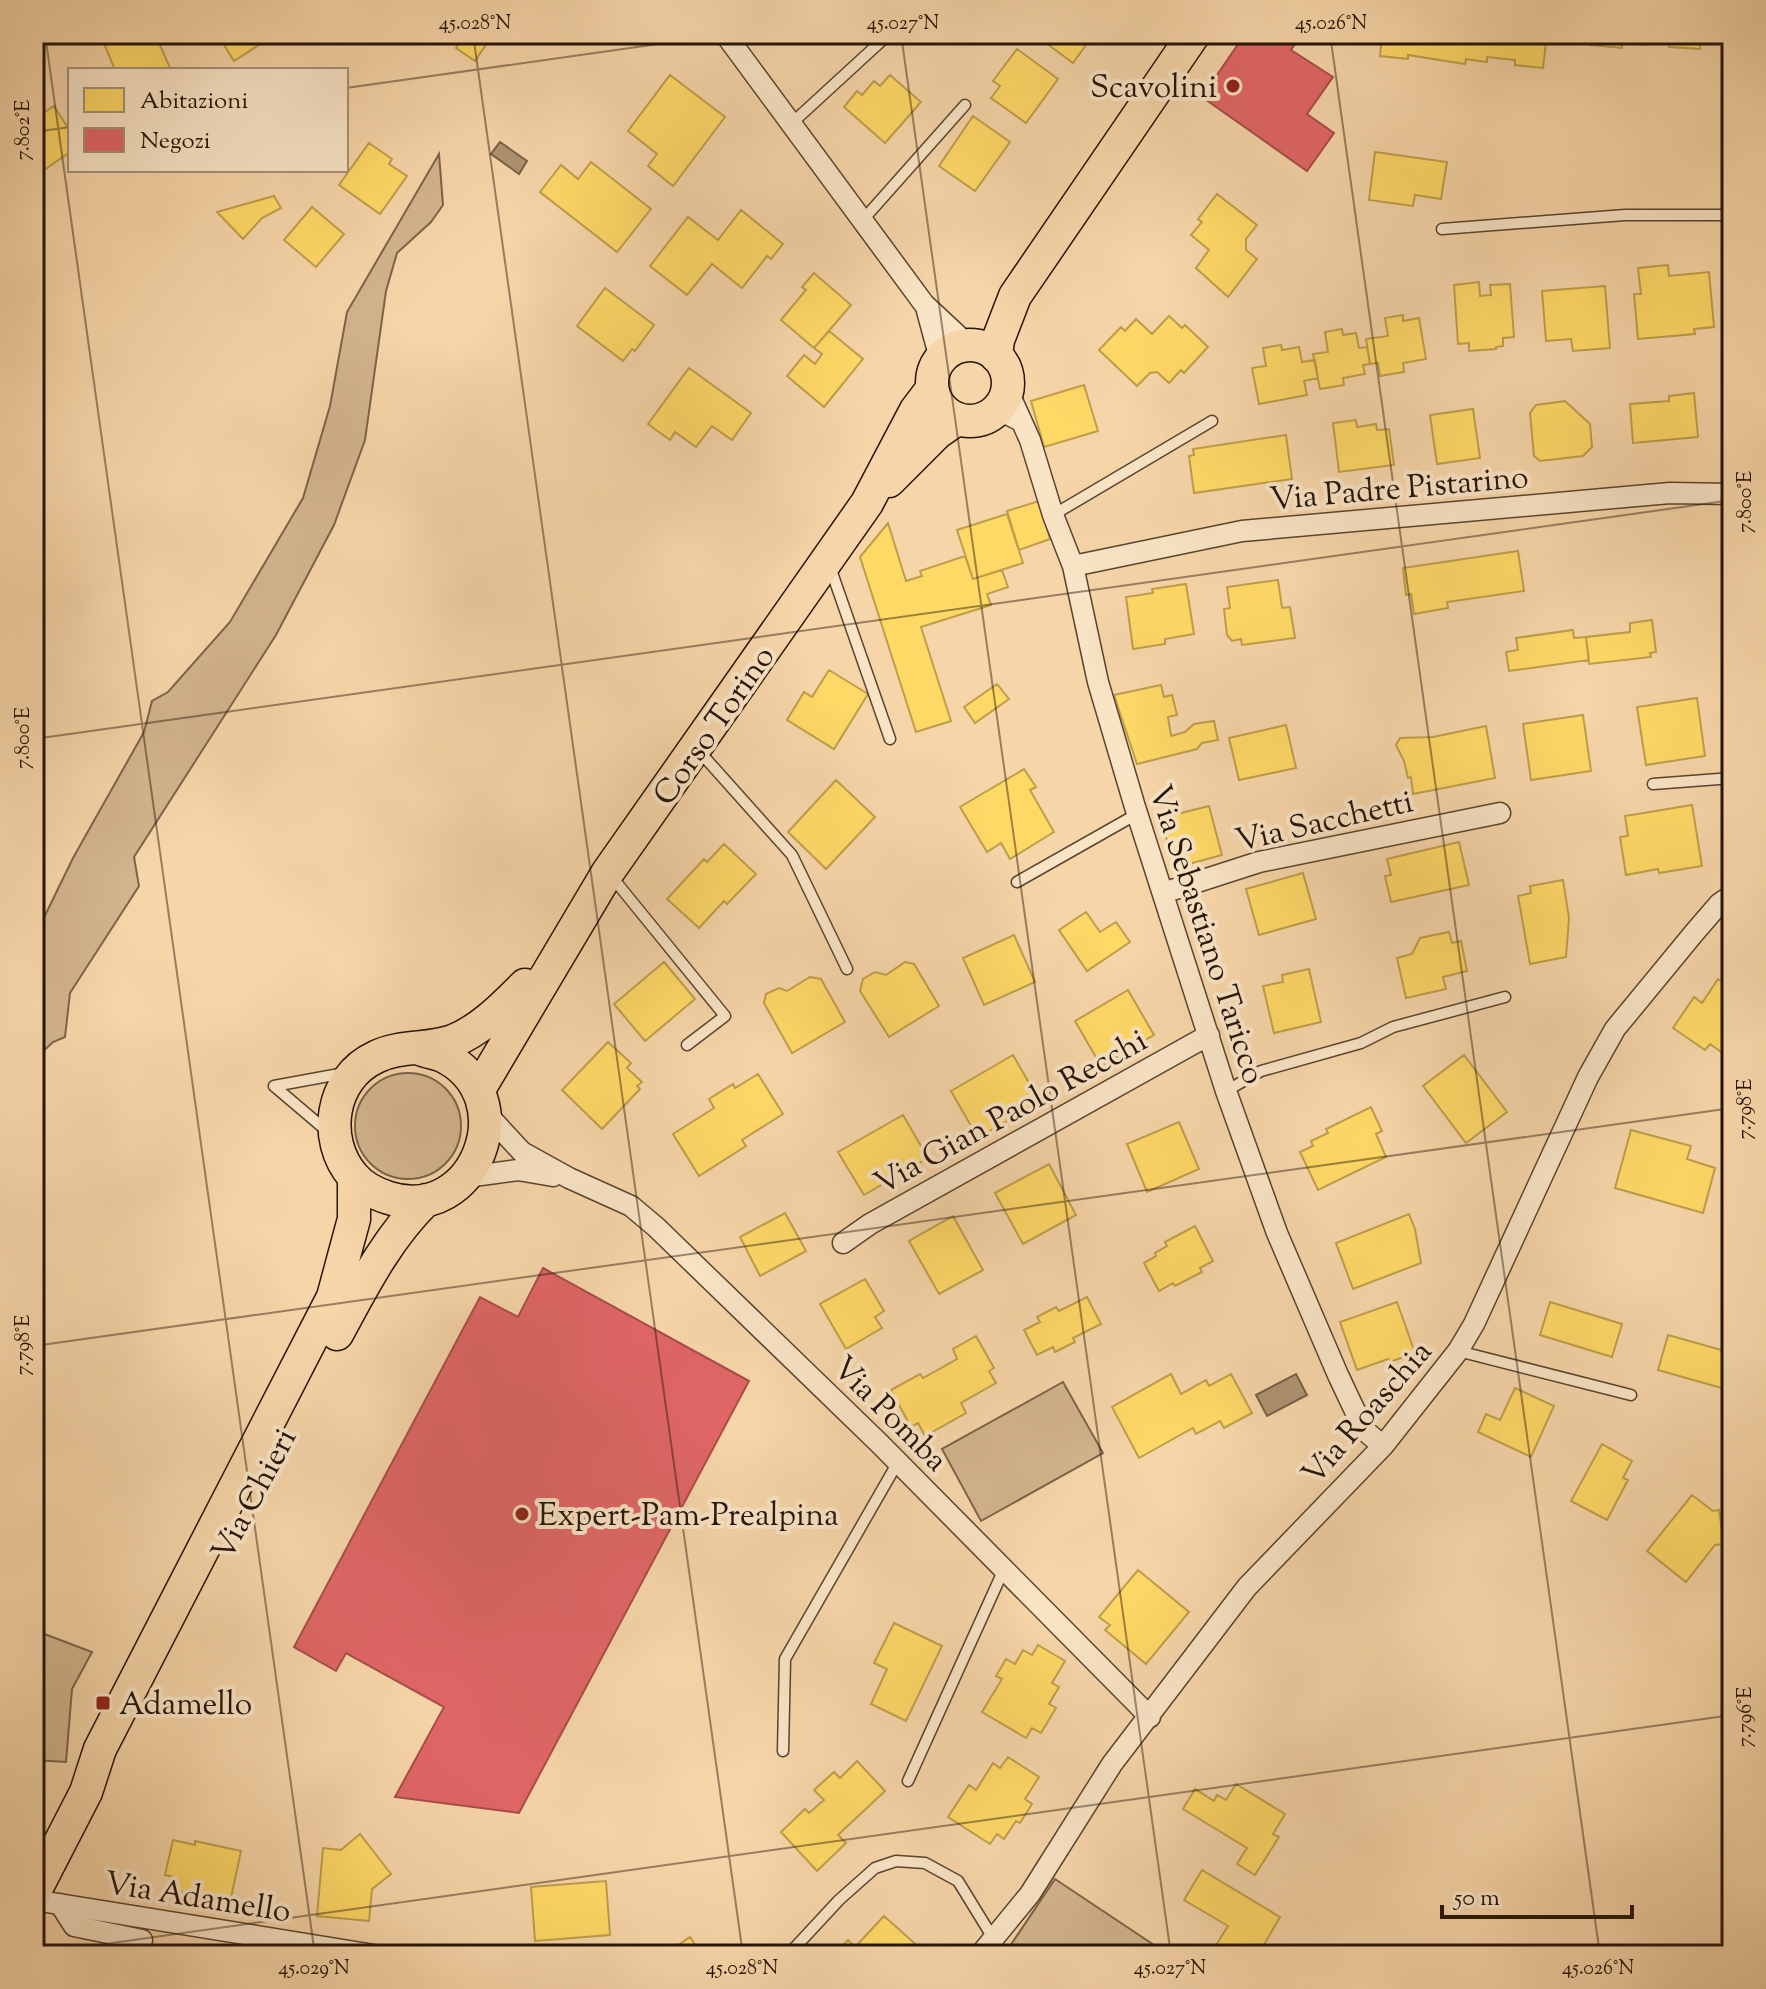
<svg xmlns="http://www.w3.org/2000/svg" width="1766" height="1989" font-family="'Sorts Mill Goudy',serif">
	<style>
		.green { fill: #d2b48d; stroke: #7c644a; stroke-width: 2 }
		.water { fill: #af9371; stroke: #786047; stroke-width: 2 }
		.homes { fill: #ffd966; stroke: #be9e4a; stroke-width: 2 }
		.shops { fill: #e06666; stroke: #a84d4a; stroke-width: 2 }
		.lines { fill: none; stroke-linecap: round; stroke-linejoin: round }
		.service-casing { stroke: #59442f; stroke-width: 13 }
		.minor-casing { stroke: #59442f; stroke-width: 23 }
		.primary-casing { stroke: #251407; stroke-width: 35 }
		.service { stroke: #f9e4c6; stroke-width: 10 }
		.minor { stroke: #f9e4c6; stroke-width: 20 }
		.primary { stroke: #f6d5a8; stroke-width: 32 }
		.ticks { fill: none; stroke: #251407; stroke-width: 2; stroke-opacity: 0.45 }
		.poi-dot { fill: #8f2418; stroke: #f9e4c6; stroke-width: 3 }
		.labels { text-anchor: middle; stroke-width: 8; stroke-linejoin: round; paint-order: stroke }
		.poi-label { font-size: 32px; fill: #251407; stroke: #f9e4c6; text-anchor: start }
		.street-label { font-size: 32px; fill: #251407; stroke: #f9e4c6 }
		.neatline { fill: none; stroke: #251407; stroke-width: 3 }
		.ticks-label { font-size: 20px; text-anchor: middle; fill: #251407 }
	</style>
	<rect width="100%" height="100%" fill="#f6d5a8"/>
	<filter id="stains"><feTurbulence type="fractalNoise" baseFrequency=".0025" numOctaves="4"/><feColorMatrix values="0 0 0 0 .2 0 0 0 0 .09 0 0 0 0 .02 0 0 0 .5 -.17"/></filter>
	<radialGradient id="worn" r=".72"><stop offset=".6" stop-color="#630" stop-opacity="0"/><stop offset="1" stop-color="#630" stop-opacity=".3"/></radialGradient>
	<path class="green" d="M439,154l4,51 -12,17 -34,31 -11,38 -21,149 -31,85 -58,110 -142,222 5,29 -69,107 -5,44 -12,5 -19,18v-122l39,-80 71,-126 8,-31 16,-9 62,-70 73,-124 27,-92 17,-94z
		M355 1126a53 53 0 1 1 106 0a53 53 0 1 1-106 0Z
		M1063,1382l40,71 -122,68 -39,-72z
		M34,1630l58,22 -20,37 -6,73 -32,-2z
		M1055,1879l114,76h-165z"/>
	<path class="water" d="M500,142l27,19 -8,13 -28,-20z
		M1296,1374l11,21 -40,21 -11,-21z"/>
	<path class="homes" d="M100,34h55l16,36h-56z
		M217,34h44l4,7 -31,20z
		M465,34h21l5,3 -16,24 -19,-13z
		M1034,34h67l-5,7 -5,-3 -18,25z
		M1382,34h165l-4,34 -28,-3v-5l-28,-3v5l-21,-3 -1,5 -57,-9v4l-28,-3z
		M1547,34h154l-1,15 -31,-2v-3l-22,-3 -1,4 -24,-3v6l-31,-3 1,-4 -46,-1z
		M1017,49l41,30 -32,44 -35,-25 9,-12 -7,-5z
		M670,75l55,42 -52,69 -25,-20 9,-12 -29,-23z
		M890,75l31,27 -36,41 -41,-36 13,-16 5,4 12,-14 6,5z
		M54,106l16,25v21l-36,25v-58z
		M973,116l37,26 -35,49 -36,-25z
		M369,143l23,16 -3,5 18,12 -27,38 -41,-29z
		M1375,152l72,10 -6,37 -26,-4 -2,11 -44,-6z
		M591,162l60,47 -34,43 -77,-60 21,-27 17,14z
		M1217,194l40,31 -11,14v11l11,9 -29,38 -32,-29 13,-18 -18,-15 11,-13 -4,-3z
		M274,196l7,12 -19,10 -19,21 -26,-27z
		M312,207l32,27 -28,33 -32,-27z
		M741,210l42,34 -12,15 -4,-3 -25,32 -30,-24 -25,31 -37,-29 38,-49 30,23z
		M1668,265l1,11 40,-4 5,55 -20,2 1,5 -57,5 -4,-45h7l-3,-26z
		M814,273l37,32 -37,43 -33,-28 25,-30 -4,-3z
		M1479,282l1,14 11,-1 -1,-10 20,-1 4,53 -11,1v8l-7,1v2l-27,2v-8l-11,1 -4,-59z
		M1605,286l5,62 -37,3 -2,-12 -25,2 -4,-50z
		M605,288l49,37 -19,26 -3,-2 -9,12 -46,-35z
		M1403,315v6l16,-3 7,41 -23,4 1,9 -24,4 -2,-13 -8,1 -4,-25 22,-3 -3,-18z
		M1169,316l13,12 3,-3 23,22 -24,26 -3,-3 -12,13 -12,-11 -7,1 -13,13 -38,-36 22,-23 4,4 11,-12 16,15z
		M1342,329l1,6 13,-2 3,15 8,-1 3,17 -7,1 2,9 -22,4 1,7 -24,4 -7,-35 15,-2 -3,-20z
		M829,331l34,28 -39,48 -37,-31 17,-21 11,9 7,-10 -8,-6z
		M1281,345l1,5 17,-3 3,15 13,-2 3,18 -14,3 3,14 -48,9 -7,-36 14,-2 -3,-18z
		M689,368l62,45 -19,27 -20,-14 -16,21 -21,-15 -5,8 -22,-16z
		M1084,385l14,46 -54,16 -13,-46z
		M1694,393l4,44 -65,6 -3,-39 39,-3v-5z
		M1565,401l25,23 2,23 -9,9 -43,5 -6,-5 -4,-43 6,-8z
		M1473,409l7,49 -43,6 -7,-49z
		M1356,420l1,7 19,-3 1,6 12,-1 5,36 -55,7 -6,-49z
		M1286,435l6,44 -98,14 -5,-37 5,-1 -1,-6z
		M1039,501l11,38 -31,11 -12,-39z
		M1007,514l16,49 -50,16 -16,-49z
		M888,523l18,58 16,-5 -2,-5 45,-15 8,23 29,-9 6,17 -21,7 4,11 -70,22 30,94 -35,11 -56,-175z
		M1518,551l6,40 -77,11 1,6 -34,6 -3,-20 -5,1 -3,-27z
		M1278,580l4,28 8,-1 5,31 -53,7 -1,-6 -9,2 -5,-6 -3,-26 6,-1 -3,-21z
		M1186,584l8,50 -29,5v5l-32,5 -7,-52 27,-4 -1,-4z
		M1652,620l4,32 -6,1 1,4 -62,7 -3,-27 44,-5v-9z
		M1573,630l1,8 12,-1 3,23 -80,11 -3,-19 12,-2 -2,-12z
		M829,670l39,24 -34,55 -47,-29 17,-28 8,5z
		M997,684l12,15 -34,24 -11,-16z
		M1161,685l3,12 8,-2 5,20 -9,2 3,19 14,-4 9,-8 20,-3 4,19 -16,3 -5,6 -60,15 -23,-69z
		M1697,698l8,58 -59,9 -9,-58z
		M1583,715l8,56 -60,9 -8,-56z
		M1286,725l10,43 -57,12 -10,-42z
		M1486,726l9,52 -82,16 -2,-17 -3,1 -4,-17 -8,-16 4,-7 33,-1z
		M1024,769l12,18 -6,3 24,42 -44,27 -9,-16 -14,9 -27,-45z
		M836,780l39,37 -49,52 -38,-37z
		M1692,805l10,61 -43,7 -1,-4 -32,6 -6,-38 8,-1 -3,-20z
		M1209,806l13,49 -48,13 -13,-50z
		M1459,842l10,43 -78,17 -6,-26 6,-1 -4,-16z
		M724,844l32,30 -29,30 -3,-3 -25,27 -32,-29 37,-40 3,3z
		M1303,873l13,46 -57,16 -13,-46z
		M1563,880l6,38 -3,39 -36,7 -12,-68 13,-3 -1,-7z
		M1086,912l14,20 16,-10 14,20 -43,29 -28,-41z
		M1449,932l3,11 9,-2 6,30 -24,6 3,12 -40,9 -9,-40 15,-4 8,-16z
		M1014,935l21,47 -51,23 -21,-47z
		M664,962l31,37 -50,42 -31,-37z
		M905,962l9,2 25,42 -50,31 -29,-46 3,-12 12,-7 11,3z
		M1309,969l12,53 -47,11 -11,-47 20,-4 -1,-7z
		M810,977l11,2 24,43 -53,31 -28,-50 2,-9 13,-6 8,3z
		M1718,979l14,10 -2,69 -20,-14 -5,6 -32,-22 21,-31 8,6z
		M1128,990l26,45 -53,31 -26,-45z
		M608,1042l23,21 -4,5 15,14 -5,4 3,3 -38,40 -40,-39z
		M1013,1055l27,47 -62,36 -27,-47z
		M1464,1055l43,57 -41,31 -43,-57z
		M758,1074l25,40 -41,26 4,6 -47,30 -26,-42 41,-26 -5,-9 24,-15 2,4z
		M1371,1107l11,24 -6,3 10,23 -68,33 -18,-38 13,-6 -2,-5 17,-8 -2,-4z
		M903,1115l25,43 -64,37 -26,-43z
		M1179,1122l20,47 -52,23 -20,-48z
		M1631,1130l60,16 -4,13 28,9 -12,45 -88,-25z
		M1049,1164l27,51 -53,29 -28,-51z
		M785,1213l21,38 -46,25 -20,-39z
		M1409,1214l6,15 6,34 -68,26 -17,-46z
		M953,1216l30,54 -44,24 -30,-53z
		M1195,1226l18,35 -13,7 2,4 -27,14 -2,-3 -14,8 -15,-28 12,-7 -1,-3 12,-7 -2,-4z
		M865,1279l19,32 -9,6 7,11 -36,21 -26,-45z
		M1087,1297l14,27 -28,14 2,4 -20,10 -2,-5 -16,8 -13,-25 16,-8 -3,-5 19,-10 3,4z
		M1397,1302l18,51 -25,9 -2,-3 -31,11 -17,-48z
		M1550,1302l72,22 -10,33 -72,-22z
		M1668,1335l64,18v12l-7,24 -67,-19z
		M976,1336l18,32 -5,3 7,12 -35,20 5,10 -41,23 -7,-13 -7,4 -20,-37 29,-16 3,4 34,-19 -4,-10z
		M1171,1374l10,20 25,-14 3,6 22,-12 21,39 -28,15 -4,-7 -24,13 -3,-6 -54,30 -27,-51z
		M1515,1388l39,18 -23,51 -53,-25 8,-18 14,6z
		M1602,1444l30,17 -9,17 5,2 -21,40 -36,-19z
		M1692,1495l21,16 6,-1 5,34 -9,1 -29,37 -39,-31z
		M1138,1570l51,42 -43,52 -41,-34 5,-5 -11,-8z
		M894,1623l48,23 -36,75 -35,-17 16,-35 -13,-6z
		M1038,1645l27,16 -13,22 7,4 -10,17 7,4 -15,25 -9,-5 -6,10 -44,-26 20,-33 -6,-3 10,-17 9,5 8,-14 9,5z
		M1008,1757l31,20 -14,22 7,5 -12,19 -4,-2 -12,18 -7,-5 -7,10 -42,-27 21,-32 7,5 17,-27 7,5z
		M857,1761l28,30 -47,44 8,8 -29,28 -36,-39 24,-23 4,4 15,-13 -10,-10 20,-18 6,6z
		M1236,1784l49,30 -12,20 6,3 -24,38 -18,-11 10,-16 -64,-39 12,-20 19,12 3,-6 9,5z
		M360,1834l31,40 -19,15 -3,32 -52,-5 6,-68 18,2z
		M173,1840l22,5v-4l46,10 -12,56 -46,-10 1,-5 -13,-2 3,-13 -9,-2z
		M1202,1870l78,47 -22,38h-48l18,-29 -44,-26z
		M606,1881l4,54 -75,6 -4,-54z
		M884,1916l37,33 -6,6h-81l14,-15 7,7z
		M690,1937l12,18h-38z"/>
	<path class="shops" d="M1245,34h57l-11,16 42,27 -26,37 27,19 -27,38 -105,-74z
		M543,1268l206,113 -230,432 -124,-16 49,-90 -98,-54 -10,18 -42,-24 186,-350 38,20z"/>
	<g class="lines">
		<defs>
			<path id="service" d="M791,124l98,-90
				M862,221l103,-116
				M1442,229l183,-14h107
				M1053,515l159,-94
				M830,567l60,172
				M699,751l93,104 55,114
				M1653,784l79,-6
				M612,877l113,139 -38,29
				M1017,882l120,-68
				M274,1086l71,-13
				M274,1086l53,45
				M1226,1091l35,-20 100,-28 32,-16 112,-30
				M1458,1351l173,44
				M783,1751l2,-92 113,-197
				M908,1781l96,-212
				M788,1955l51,-55 36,-32 21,-7 29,2 33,18 35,57"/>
			<path id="minor" d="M725,34l199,270 44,41
				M927,311l13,48
				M1007,389l23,51 23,75 20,51 25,116 37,125 91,284 51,142 61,142 26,55 19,16
				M993,413l14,1 14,7
				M1073,566l169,-35 428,-38 62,1
				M1163,893l96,-31 241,-49
				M485,1112l37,40 47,26 62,28 25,21 224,217 270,273
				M466,1177l52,-7 35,6
				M843,1243l27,-19 339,-189
				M34,1900l340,55
				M60,1904l14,22 68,14
				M980,1955l50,-61 82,-130 135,-177 136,-141 75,-95 16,-27 114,-247 27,-48 79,-96 25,-29 13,-9"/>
			<path id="primary" d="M932 383a38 38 0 1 1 76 0a38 38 0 1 1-76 0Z
				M996,356l2,-16 17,-44 179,-262
				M889,481l48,-48 20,-14
				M420,1049c7,3 16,4 23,7 82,40 33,169 -54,142 -13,-4 -27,-11 -36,-22 -31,-36 -23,-98 23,-119 24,-12 52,-7 77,-16 28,-11 51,-35 72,-56
				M478,1091l130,-219 259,-369 49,-93 16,-21
				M337,1334c26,-48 50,-96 89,-134
				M34,1893l52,-101 14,-43 233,-452 21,-78v-41"/>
		</defs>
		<use href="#service" class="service-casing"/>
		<use href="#minor" class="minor-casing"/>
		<use href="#primary" class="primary-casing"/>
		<use href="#service" class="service"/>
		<use href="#minor" class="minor"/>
		<use href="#primary" class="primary"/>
	</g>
	<path class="ticks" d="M45,34l270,1921M473,34l270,1921M901,34l270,1921M1330,34l270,1921M346,88l383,-54M34,132l36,-5M34,739l1698,-239M34,1346l1698,-238M34,1954l1698,-239"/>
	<g class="poi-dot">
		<circle cx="1233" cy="86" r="8"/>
		<circle cx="522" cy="1514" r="8"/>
		<rect x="95" y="1695" width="16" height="16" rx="4"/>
	</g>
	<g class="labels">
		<g class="poi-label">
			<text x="1217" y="97" text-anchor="end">Scavolini</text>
			<text x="538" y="1525">Expert-Pam-Prealpina</text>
			<text x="119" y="1714">Adamello</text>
		</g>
		<g class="street-label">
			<text transform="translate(1399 487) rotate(-5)" y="11">Via Padre Pistarino</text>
			<text transform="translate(713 725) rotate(-55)" y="11">Corso Torino</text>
			<text transform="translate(1324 820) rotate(-13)" y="11">Via Sacchetti</text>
			<text transform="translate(1208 934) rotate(72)" y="11">Via Sebastiano Taricco</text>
			<text transform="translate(1010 1111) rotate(-29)" y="11">Via Gian Paolo Recchi</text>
			<text transform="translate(1366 1412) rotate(-49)" y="11">Via Roaschia</text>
			<text transform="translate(891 1413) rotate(45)" y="11">Via Pomba</text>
			<text transform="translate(253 1494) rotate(-62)" y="11">Via Chieri</text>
			<text transform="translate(198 1896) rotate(9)" y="11">Via Adamello</text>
		</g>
	</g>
	<rect width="1766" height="1989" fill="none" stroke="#f6d5a8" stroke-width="88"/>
	<rect x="68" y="68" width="280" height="104" fill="#f9e4c6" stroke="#a4917a" stroke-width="2"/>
	<rect x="84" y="88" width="40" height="24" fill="#ffd966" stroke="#a4917a" stroke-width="2"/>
	<text x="140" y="108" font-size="24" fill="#251407">Abitazioni</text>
	<rect x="84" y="128" width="40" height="24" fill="#e06666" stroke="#a4917a" stroke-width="2"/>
	<text x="140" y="148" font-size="24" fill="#251407">Negozi</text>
	<path d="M1442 1905v12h190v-12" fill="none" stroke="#251407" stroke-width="4"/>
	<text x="1454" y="1905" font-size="24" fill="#251407" stroke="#f9e4c6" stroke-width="6" paint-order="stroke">50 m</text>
	<rect x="44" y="44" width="1678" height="1901" class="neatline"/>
	<g class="ticks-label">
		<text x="475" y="29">45.028°N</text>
		<text x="903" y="29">45.027°N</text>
		<text x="1331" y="29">45.026°N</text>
		<text transform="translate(22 130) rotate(-90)" y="7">7.802°E</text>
		<text transform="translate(1744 502) rotate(-90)" y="7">7.800°E</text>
		<text transform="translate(22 738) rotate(-90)" y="7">7.800°E</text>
		<text transform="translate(1744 1109) rotate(-90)" y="7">7.798°E</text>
		<text transform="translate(22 1345) rotate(-90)" y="7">7.798°E</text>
		<text transform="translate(1744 1717) rotate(-90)" y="7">7.796°E</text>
		<text x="314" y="1974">45.029°N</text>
		<text x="742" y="1974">45.028°N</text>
		<text x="1170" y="1974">45.027°N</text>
		<text x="1598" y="1974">45.026°N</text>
	</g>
	<rect width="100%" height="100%" filter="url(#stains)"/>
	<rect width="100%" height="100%" fill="url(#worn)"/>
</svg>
